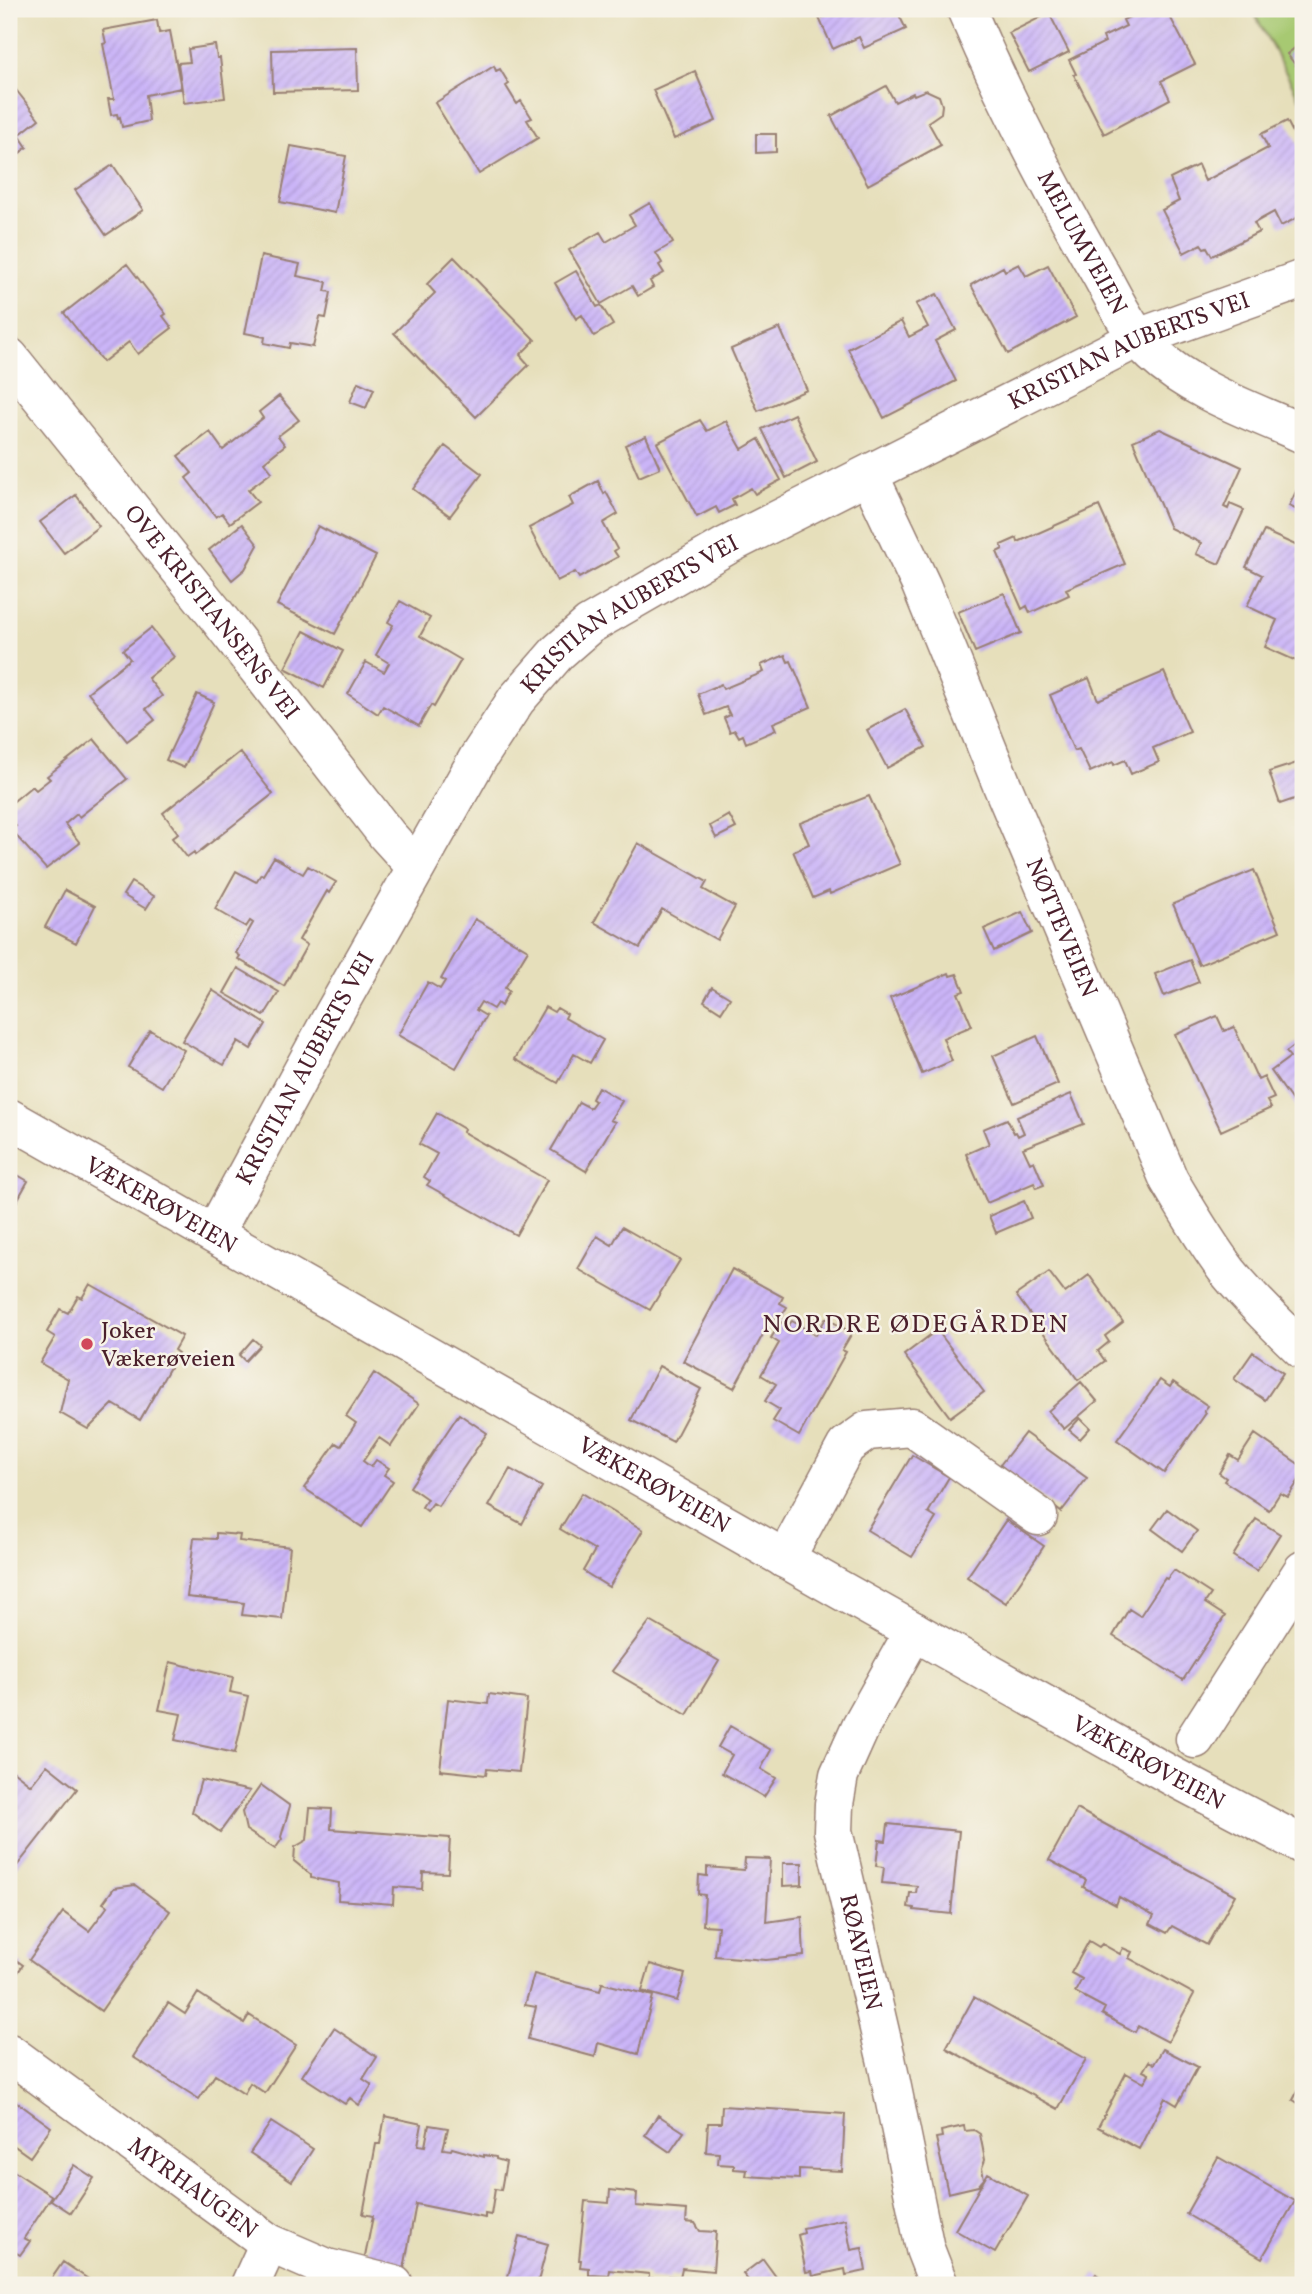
<svg xmlns="http://www.w3.org/2000/svg" width="1312" height="2294" font-family="Vollkorn,serif">
	<style>
		.grass { fill: #a7c972; stroke: #78744e; stroke-width: 2 }
		.building { fill: url(#building-hatch) }
		.lines { fill: none; stroke-linecap: round; stroke-linejoin: round }
		.minor-casing { stroke: #987f73; stroke-width: 41 }
		.major-casing { stroke: #987f73; stroke-width: 41 }
		.minor { stroke: #fff; stroke-width: 38 }
		.major { stroke: #fff; stroke-width: 38 }
		.poi-dot { fill: #d1495b; stroke: #f7f3e8; stroke-width: 2.5 }
		.labels { text-anchor: middle; stroke-width: 5; stroke-linejoin: round; paint-order: stroke }
		.street-label { font-size: 24px; fill: #4a1f2b; stroke: #f7f3e8 }
		.poi-label { font-size: 24px; fill: #4a1f2b; stroke: #f7f3e8; text-anchor: start }
		.neighbourhood-label { font-size: 26px; letter-spacing: 2px; fill: #4a1f2b; stroke: #f7f3e8 }
	</style>
	<defs>
		<pattern id="building-hatch" width="6" height="6" patternUnits="userSpaceOnUse" patternTransform="scale(1.75)"><rect width="6" height="6" fill="#cbb5f8"/><path d="M-1 1l2-2M0 6l6-6M5 7l2-2" fill="none" stroke="#b09bd5"/></pattern>
	</defs>
	<rect width="100%" height="100%" fill="#f7f3e8"/>
	<filter id="ink" filterUnits="userSpaceOnUse"><feTurbulence type="fractalNoise" baseFrequency=".0143" numOctaves="2"/><feDisplacementMap in="SourceGraphic" scale="14" xChannelSelector="R" yChannelSelector="G"/><feConvolveMatrix kernelMatrix="1 2 1 2 8 2 1 2 1" color-interpolation-filters="sRGB"/></filter>
	<filter id="wash" filterUnits="userSpaceOnUse"><feTurbulence type="fractalNoise" baseFrequency=".00686" numOctaves="4" result="noise"/><feDisplacementMap in="SourceGraphic" scale="28" xChannelSelector="R" yChannelSelector="G"/><feGaussianBlur stdDeviation="1.57" result="paint"/><feColorMatrix in="noise" values="0 0 0 0 0 0 0 0 0 0 0 0 0 0 0 0 0 1.4 0 .05"/><feComposite in="paint" operator="in"/></filter>
	<g filter="url(#wash)">
		<rect width="100%" height="100%" fill="#e6dfbb"/>
		<path class="grass" d="M1252,9h51v96z"/>
		<g id="blocks">
			<path class="building" d="M819,9h77l10,20 -42,19 -5,-11 -26,12 -14,-31 4,-1z
				M1145,9h21l29,55 -34,17 9,18 -66,35 -30,-59 2,-1 -7,-14 36,-18 -2,-5 23,-11 -3,-6z
				M1049,13l20,39 -40,20 -20,-39z
				M157,20l2,13 11,-2 11,57 -35,7 3,26 -27,6 -2,-10 -2,1 -1,-4 -6,1 -3,-16h6l-11,-55 3,-1 -3,-13z
				M1300,44l3,4v20l-3,3 -13,-17z
				M215,45l2,13h3l5,40 -41,5 -6,-40 12,-1 -2,-13z
				M357,48l1,42 -85,2 -1,-42z
				M494,66l2,5 4,-2 9,15 -3,2 11,18 4,-3 11,17 -5,2 11,18 -59,36 -44,-71z
				M695,71l21,50 -42,18 -21,-49z
				M9,81l30,38 -20,16 8,12 -18,15z
				M886,86l9,16 18,-9 1,2 12,-5 13,6 3,9 -1,8 -13,9 13,23 -73,40 -37,-69z
				M1287,121l16,31v63l-22,11 -7,-14 -20,11 5,9 -47,24 -5,-9 -3,1 -3,-4 -17,9 -22,-43 17,-9 -9,-22 28,-14 7,16 63,-33 -7,-14z
				M756,134h20v18l-20,1z
				M291,146l55,10 -11,57 -55,-11z
				M113,165l30,45 -37,25 -31,-45z
				M650,203l23,40 -17,10 6,10 -3,2 5,8 -14,8 3,6 -15,9 -6,-10 -31,18 -32,-54 31,-18 6,10 29,-17 -6,-10z
				M261,256l39,8 -3,12 30,6 -2,9 6,1 -5,26 -6,-1 -7,30 -23,-4 -1,5 -25,-5 1,-6 -20,-4z
				M454,257l81,83 -15,15 9,10 -53,52 -82,-84 41,-40 -8,-9z
				M127,264l39,50 -3,2 9,12 -34,26 -9,-12 -26,20 -39,-49z
				M1019,264l7,12 22,-11 28,52 -68,37 -37,-69 32,-18 2,4z
				M576,271l21,36 4,-2 12,20 -19,11 -12,-21 -6,4 -21,-36z
				M937,294l19,36 -21,11 21,40 -72,37 -36,-69 53,-28 8,16 19,-10 -12,-23z
				M780,328l27,62 -49,21 -27,-62z
				M358,382l16,7 -8,19 -16,-6z
				M279,396l20,24 -21,16 7,9 -21,17 8,10 -24,18 10,12 -28,21 -8,-10 -6,4 -30,-39 6,-5 -14,-17 32,-24 13,18 40,-32 -4,-6z
				M794,414l23,48 -31,16 -24,-49z
				M700,420l7,11 19,-10 16,28 17,-10 22,41 -26,14 -4,-6 -19,11 3,6 -16,8 -3,-6 -19,10 -40,-74z
				M1160,429l82,38 -18,40 4,2 2,-5 14,6 -25,54 -23,-10 5,-11 -31,-15 -37,-87z
				M646,436l14,32 -21,9 -14,-32z
				M445,446l37,28 -32,42 -37,-27z
				M1303,477v36l-14,-7z
				M598,481l6,13 2,-2 12,22 -15,9 14,26 -3,2 4,6 -39,21 -4,-6 -18,9 -28,-53 44,-23 -4,-8z
				M76,495l23,31 -35,27 -24,-31z
				M1099,506l26,58 -59,25 3,6 -39,18 -3,-7 -5,3 -25,-57 6,-3 -2,-4 16,-7 1,4z
				M242,524l16,21 -13,24 -13,11 -23,-30z
				M318,526l58,30 -41,78 -58,-29z
				M1264,531l38,17 -4,9 5,3v104l-38,-17 12,-27 -30,-14 15,-31 -16,-8z
				M1004,593l17,40 -46,19 -17,-40z
				M400,601l30,17 -10,18 41,24 -27,47 -3,-2 -12,21 -36,-20 -5,8 -30,-20 18,-32 18,10 5,-9 -13,-8 17,-30 -5,-3z
				M151,628l23,29 -26,21 14,18 -16,13 9,11 -28,21 -39,-49 42,-33 -7,-9z
				M304,631l39,20 -19,37 -39,-20z
				M785,655l3,7 3,-1 20,46 -38,16 3,7 -30,13 -3,-8 -4,2 -4,-7 -5,2 -6,-14 6,-3 -4,-8 -20,8 -8,-21 23,-10 2,5 41,-17 -3,-7z
				M1164,672l26,60 -37,16 6,14 -28,12 -6,-14 -11,5 -1,-3 -23,10 -11,-23 -5,2 -24,-56 39,-17 9,22z
				M197,694l17,8 -30,66 -18,-8z
				M905,709l21,38 -39,21 -20,-38z
				M94,739l33,40 -48,38 -2,-3 -12,10 15,19 -34,26 -35,-39 5,-4 -7,-8v-13l23,-19 4,4 14,-11 -3,-3z
				M240,752l33,42 -78,61 -1,-3 -7,5 -15,-19 6,-5 -15,-20z
				M1303,761v35l-23,8 -11,-32z
				M869,796l31,68 -70,30 -1,-3 -16,7 -20,-47 16,-7 -9,-21z
				M729,815l7,13 -20,10 -6,-12z
				M638,843l69,39 -4,7 32,18 -18,33 -55,-31 -22,39 -46,-26z
				M274,857l29,17 5,-8 28,16 -7,11 -2,-2 -28,49 8,5 -23,41 -46,-27 2,-3 -4,-3 17,-30 -3,-2 -4,6 -31,-18 21,-38 20,11 5,-8 2,1z
				M1254,870l26,61 -81,34 -26,-61z
				M131,882l23,14 -8,13 -23,-14z
				M65,890l30,16 -19,37 -31,-16z
				M1022,912l10,21 -38,18 -10,-22z
				M475,919l53,31 -23,38 4,3 -8,15 -4,-3 -4,6 -12,-7 -5,8 10,6 -30,52 -58,-33 30,-53 12,7 5,-8 -4,-2z
				M1190,960l9,22 -35,14 -9,-22z
				M238,968l41,24 -15,24 -40,-23z
				M949,973l1,3 7,-2 7,17 -6,2 14,33 -29,12 9,23 -30,13 -32,-76z
				M712,987l18,11 -9,14 -17,-11z
				M212,990l54,34 -15,25 -13,-8 -14,24 -42,-24z
				M545,1007l9,5 3,-4 10,6 -2,4 38,22 -13,23 -16,-9 -16,29 -43,-24z
				M1217,1016l7,15 10,-4 24,53 6,-3 10,21 -7,3 4,7 -50,23 -46,-96z
				M150,1030l34,20 -22,37 -34,-20z
				M1037,1036l21,48 -44,19 -21,-47z
				M1303,1039v77l-32,-45 19,-14 -4,-5z
				M598,1087l24,14 -12,19 5,2 -29,49 -35,-21 28,-48 11,6 5,-7 -3,-2z
				M1071,1094l13,30 -61,24 7,15 4,-2 10,24 -8,3 -2,-5 -47,20 -21,-49 23,-10 -6,-15 24,-10 7,14 2,-1 2,4 6,-3 -7,-16z
				M437,1113l27,16 -1,3 84,48 -31,55 -89,-50 3,-4 -6,-4 13,-23 -18,-10z
				M9,1170l19,11 -14,25 -5,-3z
				M1024,1201l7,17 -35,15 -7,-17z
				M622,1227l58,33 -30,50 -72,-41 19,-33 15,9z
				M732,1269l51,28 -3,6 7,4 -9,14 -6,-3 -38,70 -51,-27z
				M1049,1272l16,21 24,-18 34,47 -18,14 4,6 -11,9 7,10 -27,19 -62,-85z
				M90,1284l92,52 -8,14 4,3 -38,67 -27,-16 -25,25 -28,-16 8,-34 -28,-16 15,-26 -8,-5 13,-23 8,4 10,-17 4,2z
				M826,1318l26,15 -10,17 4,2 -47,84 -26,-15 7,-11 -15,-9 11,-17 -15,-9 18,-32 -8,-5 10,-16 7,4 4,-5 24,14z
				M937,1330l47,62 -34,25 -46,-62z
				M253,1339l7,6 -15,16 -6,-6z
				M1253,1352l30,21 -18,27 -31,-21z
				M659,1366l42,23 -28,53 -42,-22z
				M374,1373l45,31 -28,42 -12,-8 -16,23 8,6 5,-7 13,8 -5,7 9,6 -31,46 -58,-39 32,-45 5,3 15,-23 -10,-7z
				M1160,1380l10,7 3,-5 35,24 -4,5 2,2 -42,60 -47,-33z
				M1081,1382l16,19 -33,28 -16,-18z
				M459,1414l28,19 -49,73 -5,-3 -6,8 -5,-4 5,-8 -17,-12z
				M1080,1418l10,10 -10,11 -11,-9z
				M1025,1433l62,45 -26,34 -61,-47z
				M1255,1434l48,33v7l-15,23 -8,-4 -11,17 -45,-29 2,-3 -7,-5 11,-18 8,5z
				M912,1455l37,22 -21,36 8,5 -24,39 -45,-27z
				M510,1469l32,18 -20,37 -33,-18z
				M582,1493l61,37 -34,57 -26,-16 12,-21 -35,-21z
				M1167,1509l30,22 -15,20 -30,-22z
				M1256,1519l24,15 -23,37 -24,-15z
				M1006,1520l38,26 -38,57 -39,-26z
				M216,1533l24,2 -1,6 51,6 -8,72 -40,-4 2,-12 -57,-6 7,-59 22,1z
				M1174,1570l37,24 -6,9 20,13 -42,64 -70,-44 16,-27 11,7 25,-38 2,1z
				M650,1621l69,40 -32,54 -75,-44z
				M170,1662l63,15 -3,15 18,4 -13,57 -60,-13 6,-26 -22,-4z
				M489,1694l38,5 -8,73 -32,-3 -1,6 -46,-5 8,-71 40,5z
				M730,1726l41,24 -10,19 15,9 -12,19 -42,-24 10,-18 -14,-8z
				M47,1765l30,24 -68,87v-108l22,17z
				M201,1780l49,11 -30,41 -28,-20z
				M261,1785l29,21 -9,31 1,2 -7,10 -29,-19 -4,-18z
				M310,1808l22,1 -1,20 119,9 -2,35 -25,-1 -1,17 -28,-2 -1,17 -55,-4 1,-17 -28,-5v-3l-17,-14 1,-14 12,-7z
				M1077,1809l158,86 -28,50 -35,-19 -5,7 -17,-9 4,-8 -35,-19 -3,8 -33,-18 3,-7 -37,-20z
				M888,1824l71,7 -8,83 -37,-4v-2l-6,-1 2,-14h6l1,-7 -35,-3 2,-16 -8,-1 3,-26 7,1z
				M745,1858l25,1 -4,63 36,-5 2,39 -38,4 -51,-4 3,-30 -15,-1 2,-30 -7,-1 1,-19 8,1v-9l37,3z
				M783,1863h19v22l-19,1z
				M135,1885l35,26 -69,100 -72,-51 34,-48 26,19 19,-25 -5,-3 11,-15z
				M1089,1941l10,6 3,-3 18,10 3,-6 9,4 -3,6 65,36 -26,48 -30,-16 -3,6 -33,-18 3,-6 -30,-16 7,-13 -11,-6z
				M9,1955l14,10 -14,20z
				M650,1964l35,10 -8,27 -35,-10z
				M534,1974l66,17 2,-8 51,13 -15,58 -40,-11 -3,14 -67,-18 8,-32 -11,-2z
				M198,1993l46,30 5,-8 47,30 -31,48 -15,-10 -6,11 -29,-19 -16,24 -66,-42 35,-54 17,11z
				M974,1997l112,62 -28,50 -112,-61z
				M334,2028l43,29 -14,22 9,6 -13,20 -9,-7 -5,6 -43,-28z
				M1163,2049l35,18 -21,38 -12,-7 -26,51 -41,-22 28,-54 18,10 5,-9 -6,-3 6,-10 5,3z
				M1303,2081v25l-10,-6z
				M14,2100l37,27 -21,30 -21,-15v-34z
				M722,2106l123,8 -3,57 -43,-2v10l-53,-3 1,-6 -13,-1v-4l-16,-1 1,-11 -13,-1 2,-29h13z
				M658,2115l26,17 -14,20 -25,-17z
				M385,2116l37,8 -4,21 7,1 4,-21 19,3 -5,21 8,1 1,-2 32,9v-2l12,2v2l10,3 -5,28 -6,-1 -4,26 -6,-1v4l-69,-14 -12,65 -40,-7 9,-46 -10,-2 13,-70h4z
				M271,2122l42,27 -21,32 -42,-28z
				M964,2126l1,5 9,-1 6,4 5,26 -3,8 2,11 -6,7 -30,7 -12,-55 6,-1 -1,-6z
				M1218,2157l77,44 -33,57 -76,-44z
				M74,2165l20,13 -23,35 -20,-13z
				M9,2168l43,28 -28,42 6,3 -10,14 -5,-3 -6,10z
				M988,2173l40,23 -33,57 -40,-23z
				M610,2190l27,3 -1,13 51,4 -1,12 9,1 5,8 16,1 -3,39 -31,-3 -2,9 -11,-1v4l-20,-2v-4l-39,-4 -1,6 -20,-1v-7l-9,-1 1,-7h-2l6,-59 24,2z
				M845,2219l6,31 11,-2 4,23 -20,4 -1,-6 -32,7 -1,-5 -6,1 -8,-37 6,-2 -1,-5z
				M519,2236l29,8 -11,41 -30,-5z
				M763,2259l19,26h-30l-9,-11z
				M63,2262l34,23h-50z
				M1096,2274l15,11h-23z"/>
		</g>
	</g>
	<g filter="url(#ink)">
		<use href="#blocks" fill-opacity="0" stroke="#987f73" stroke-width="2"/>
		<g class="lines">
			<defs>
				<g id="minor">
					<path id="s1" d="M966,9c39,91 85,180 135,266 15,27 29,58 52,79 41,38 100,57 150,80"/>
					<path id="s2" d="M9,357l204,254 174,224 29,32"/>
					<path id="s3" d="M869,475l52,110 81,200 167,395c19,32 37,63 59,92 23,28 49,53 75,78"/>
					<path id="s4" d="M214,1234l119,-219 145,-257 38,-58 42,-48 31,-27 137,-79 412,-208 165,-59"/>
					<path d="M785,1559l61,-113 21,-15 45,-4 126,89"/>
					<path id="s5" d="M914,1631l-53,95 -22,49 -5,29 -1,27 53,227 39,191 14,36"/>
					<path d="M1195,1739l108,-169"/>
					<path id="s6" d="M9,2053l260,190 58,25 67,17"/>
					<path d="M250,2285l19,-42"/>
				</g>
				<g id="major">
					<path id="s7" d="M9,1118l826,469 337,189 131,69"/>
				</g>
			</defs>
			<use href="#minor" class="minor-casing"/>
			<use href="#major" class="major-casing"/>
			<use href="#minor" class="minor"/>
			<use href="#major" class="major"/>
		</g>
	</g>
	<circle class="poi-dot" cx="87" cy="1344" r="7"/>
	<g class="labels">
		<g class="street-label">
			<text dy="8" stroke="none"><textPath href="#s1" startOffset="261">MELUMVEIEN</textPath></text>
			<text dy="8" stroke="none"><textPath href="#s4" startOffset="1325">KRISTIAN AUBERTS VEI</textPath></text>
			<text dy="8" stroke="none"><textPath href="#s2" startOffset="326">OVE KRISTIANSENS VEI</textPath></text>
			<text dy="8" stroke="none"><textPath href="#s4" startOffset="758">KRISTIAN AUBERTS VEI</textPath></text>
			<text dy="8" stroke="none"><textPath href="#s3" startOffset="492">NØTTEVEIEN</textPath></text>
			<text dy="8" stroke="none"><textPath href="#s4" startOffset="189">KRISTIAN AUBERTS VEI</textPath></text>
			<text dy="8" stroke="none"><textPath href="#s7" startOffset="175">VÆKERØVEIEN</textPath></text>
			<text dy="8" stroke="none"><textPath href="#s7" startOffset="742">VÆKERØVEIEN</textPath></text>
			<text dy="8" stroke="none"><textPath href="#s7" startOffset="1309">VÆKERØVEIEN</textPath></text>
			<text dy="8" stroke="none"><textPath href="#s5" startOffset="343">RØAVEIEN</textPath></text>
			<text dy="8" stroke="none"><textPath href="#s6" startOffset="228">MYRHAUGEN</textPath></text>
		</g>
		<g class="poi-label">
			<text x="101" y="1338">Joker<tspan x="101" dy="28">Vækerøveien</tspan></text>
		</g>
		<g class="neighbourhood-label">
			<text x="916" y="1332">NORDRE ØDEGÅRDEN</text>
		</g>
	</g>
	<rect width="1312" height="2294" fill="none" stroke="#f7f3e8" stroke-width="35"/>
</svg>
